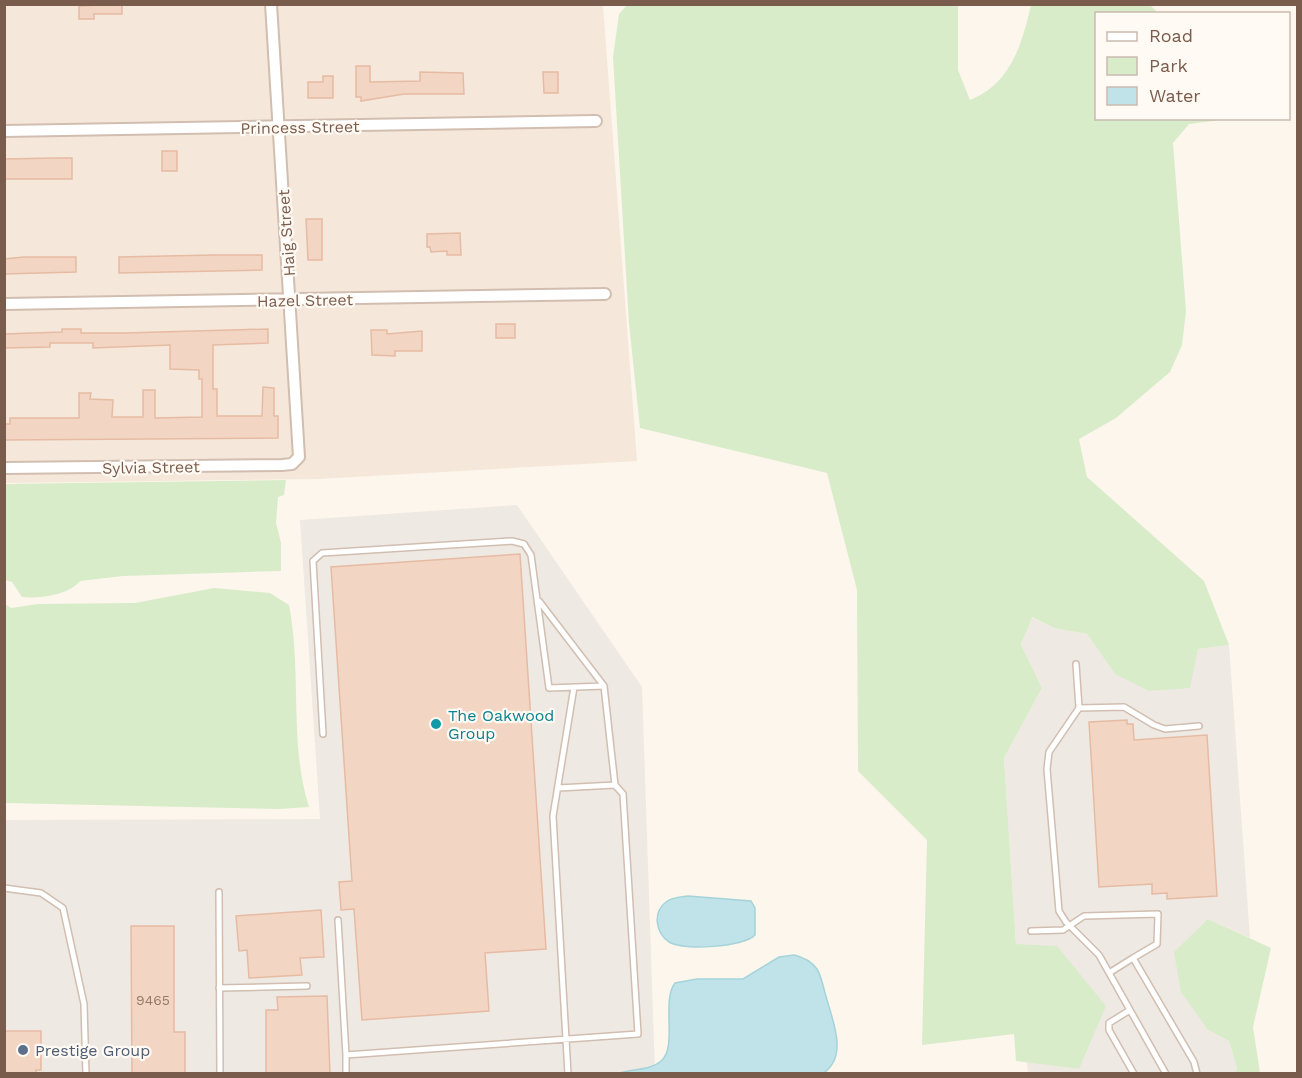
<svg xmlns="http://www.w3.org/2000/svg" width="1302" height="1078" font-family="'Work Sans',sans-serif">
	<style>
		.residential { fill: #f5e8da }
		.industrial { fill: #efe9e4 }
		.green { fill: #d8ecc9 }
		.water { fill: #bfe3e8; stroke: #a5d3da; stroke-width: 1.5 }
		.building { fill: #f3d5c3; stroke: #e6bba3; stroke-width: 1.5 }
		.lines { fill: none; stroke-linecap: round; stroke-linejoin: round }
		.lane-casing { stroke: #d1beb0; stroke-width: 8 }
		.street-casing { stroke: #d1beb0; stroke-width: 14 }
		.lane { stroke: #fff; stroke-width: 5 }
		.street { stroke: #fff; stroke-width: 10 }
		.culture-dot { fill: #0f9aa8; stroke: #fffaf3; stroke-width: 2 }
		.service-dot { fill: #5c6f8a; stroke: #fffaf3; stroke-width: 2 }
		.labels { text-anchor: middle; stroke-width: 4.5; stroke-linejoin: round; paint-order: stroke }
		.number-label { font-size: 14px; fill: #987a6a }
		.street-label { font-size: 16px; fill: #7a5c4d; stroke: #fffaf3 }
		.culture-label { font-size: 16px; fill: #0d838f; stroke: #fffaf3; text-anchor: start }
		.service-label { font-size: 16px; fill: #4e5e75; stroke: #fffaf3; text-anchor: start }
	</style>
	<rect width="100%" height="100%" fill="#fdf6ec"/>
	<path class="residential" d="M4,5h599l34,456 -319,18 -313,4z"/>
	<path class="industrial" d="M517,505l125,182 13,386h-650l-1,-253 316,-1 -20,-299z
		M1031,617l23,11 33,6 28,40 83,-25 31,-4 21,293 -42,-19v111l21,11 8,27 -2,5h-207l-1,-11 52,7 -63,-125 -12,-186 38,-70 -21,-42z"/>
	<path class="green" d="M628,4l330,1v65l12,30c41,-16 52,-56 61,-95h119l8,8 -62,1v104l133,1 -40,5 -16,19 13,168 -4,34 -12,27 -54,46 -37,21 8,38 117,104 25,64 -31,4 -8,39 -41,3 -34,-17 -28,-40 -33,-6 -22,-11 -11,28 21,43 -38,70 12,186 41,2 49,60 -27,63 -63,-8 -2,-27 -92,11 5,-205 -69,-69 -1,-181 -30,-117 -187,-45 -11,-105 -16,-266 6,-43z
		M286,480l-2,15 -6,2 -2,26 5,20v28l-158,5 -43,5c-11,14 -41,18 -58,16l-10,-15 -7,-2v-96z
		M214,588l56,5 19,12c13,66 0,140 20,202l-30,2 -274,-6v-199l6,4 27,-4 97,-1z
		M1208,919l63,29 -18,79 7,46h-25l2,-5 -8,-27 -21,-11 -27,-38 -7,-40z"/>
	<path class="water" d="M688,896l63,5 4,7v27c-11,12 -72,16 -86,7 -13,-9 -17,-29 -3,-40 6,-5 15,-5 22,-6z
		M794,955c9,2 17,6 23,14 5,8 7,22 10,31 7,24 21,58 -5,74l-202,-1c13,-4 31,-3 41,-12 17,-14 0,-60 14,-78l22,-4h46l36,-22z"/>
	<path class="building" d="M122,4v10h-28v5h-15v-13z
		M356,66h14v16l50,-1v-9l43,1 1,21h-60l-43,7v-4h-5z
		M543,72h15v21h-14z
		M323,76h10v22h-25v-16h15z
		M162,151h15v20h-15z
		M57,158h15v21h-68v-20z
		M306,219h16v41h-14z
		M460,233l1,22h-14v-4l-16,1 -1,-5h-3v-13z
		M214,255h48v15l-143,3v-16z
		M24,257h52v15l-72,2v-15z
		M496,324h19v14h-19z
		M62,329h19v4h44l143,-4v14l-55,2v44h4v27h45l1,-29 11,1v28h4v22l-274,2v-16h6v-6h69v-25h12l-1,6 23,1 -1,17h31v-27h12v28l47,-1v-38h-3v-9l-29,-1v-24l-77,3v-5h-43v4l-46,1v-14l58,-2z
		M371,330h16v4l35,-3v20h-27v5l-23,-1z
		M520,554l26,395 -61,4 4,58 -127,9 -8,-111 -13,1 -2,-28 13,-1 -21,-314z
		M1127,720v4h6l1,16 73,-5 10,161 -50,3v-6l-15,1v-10l-53,3 -10,-165z
		M321,910l3,47 -24,1 2,17 -53,3 -2,-28 -8,1 -3,-35z
		M131,926h43v106h11v42h-53z
		M327,996l3,78h-64v-64h12l-1,-13z
		M4,1031h37v39h-5v4h-32z"/>
	<g class="lines">
		<defs>
			<path id="lane" d="M539,601l65,85 11,99
				M1076,664l3,44 -30,44 -2,17 12,142 7,11 33,33 67,119
				M1079,708l45,-1 30,18 11,4 34,-3
				M323,734l-10,-173 9,-8 190,-12 12,3 7,11 18,133 55,-2
				M4,888l37,5 22,15 21,96 2,70
				M219,892l1,182
				M338,920l8,135 292,-21 -15,-240 -8,-9 -57,3
				M1031,931l32,-1 21,-14 74,-2 -1,30 -24,14
				M1109,973l24,-15 61,104 3,12
				M219,988l88,-2
				M1130,1010l-21,13v7l25,44
				M346,1055v19
				M568,1074l-15,-258 21,-129"/>
			<path id="street" d="M4,131l592,-10
				M4,304l601,-10
				M4,468l278,-3 10,-1 7,-7 -28,-453"/>
		</defs>
		<use href="#lane" class="lane-casing"/>
		<use href="#street" class="street-casing"/>
		<use href="#lane" class="lane"/>
		<use href="#street" class="street"/>
	</g>
	<circle class="culture-dot" cx="436" cy="724" r="6"/>
	<circle class="service-dot" cx="23" cy="1050" r="6"/>
	<g class="labels">
		<g class="number-label">
			<text x="153" y="1005">9465</text>
		</g>
		<g class="street-label">
			<text transform="translate(300 127) rotate(-1)" y="6">Princess Street</text>
			<text transform="translate(286 233) rotate(-94)" y="6">Haig Street</text>
			<text transform="translate(305 300) rotate(-1)" y="6">Hazel Street</text>
			<text transform="translate(151 467) rotate(-1)" y="6">Sylvia Street</text>
		</g>
		<g class="culture-label">
			<text x="448" y="721">The Oakwood<tspan x="448" dy="18">Group</tspan></text>
		</g>
		<g class="service-label">
			<text x="35" y="1056">Prestige Group</text>
		</g>
	</g>
	<rect width="1302" height="1078" fill="none" stroke="#7a5c4d" stroke-width="12"/>
	<rect x="1095" y="12" width="195" height="108" fill="#fffaf3" stroke="#cabbb1" stroke-width="1.5"/>
	<rect x="1107" y="32" width="30" height="9" fill="#ffffff" stroke="#cabbb1" stroke-width="1.5"/>
	<text x="1149" y="42" font-size="18" fill="#7a5c4d">Road</text>
	<rect x="1107" y="57" width="30" height="18" fill="#d8ecc9" stroke="#cabbb1" stroke-width="1.5"/>
	<text x="1149" y="72" font-size="18" fill="#7a5c4d">Park</text>
	<rect x="1107" y="87" width="30" height="18" fill="#bfe3e8" stroke="#cabbb1" stroke-width="1.5"/>
	<text x="1149" y="102" font-size="18" fill="#7a5c4d">Water</text>
</svg>
